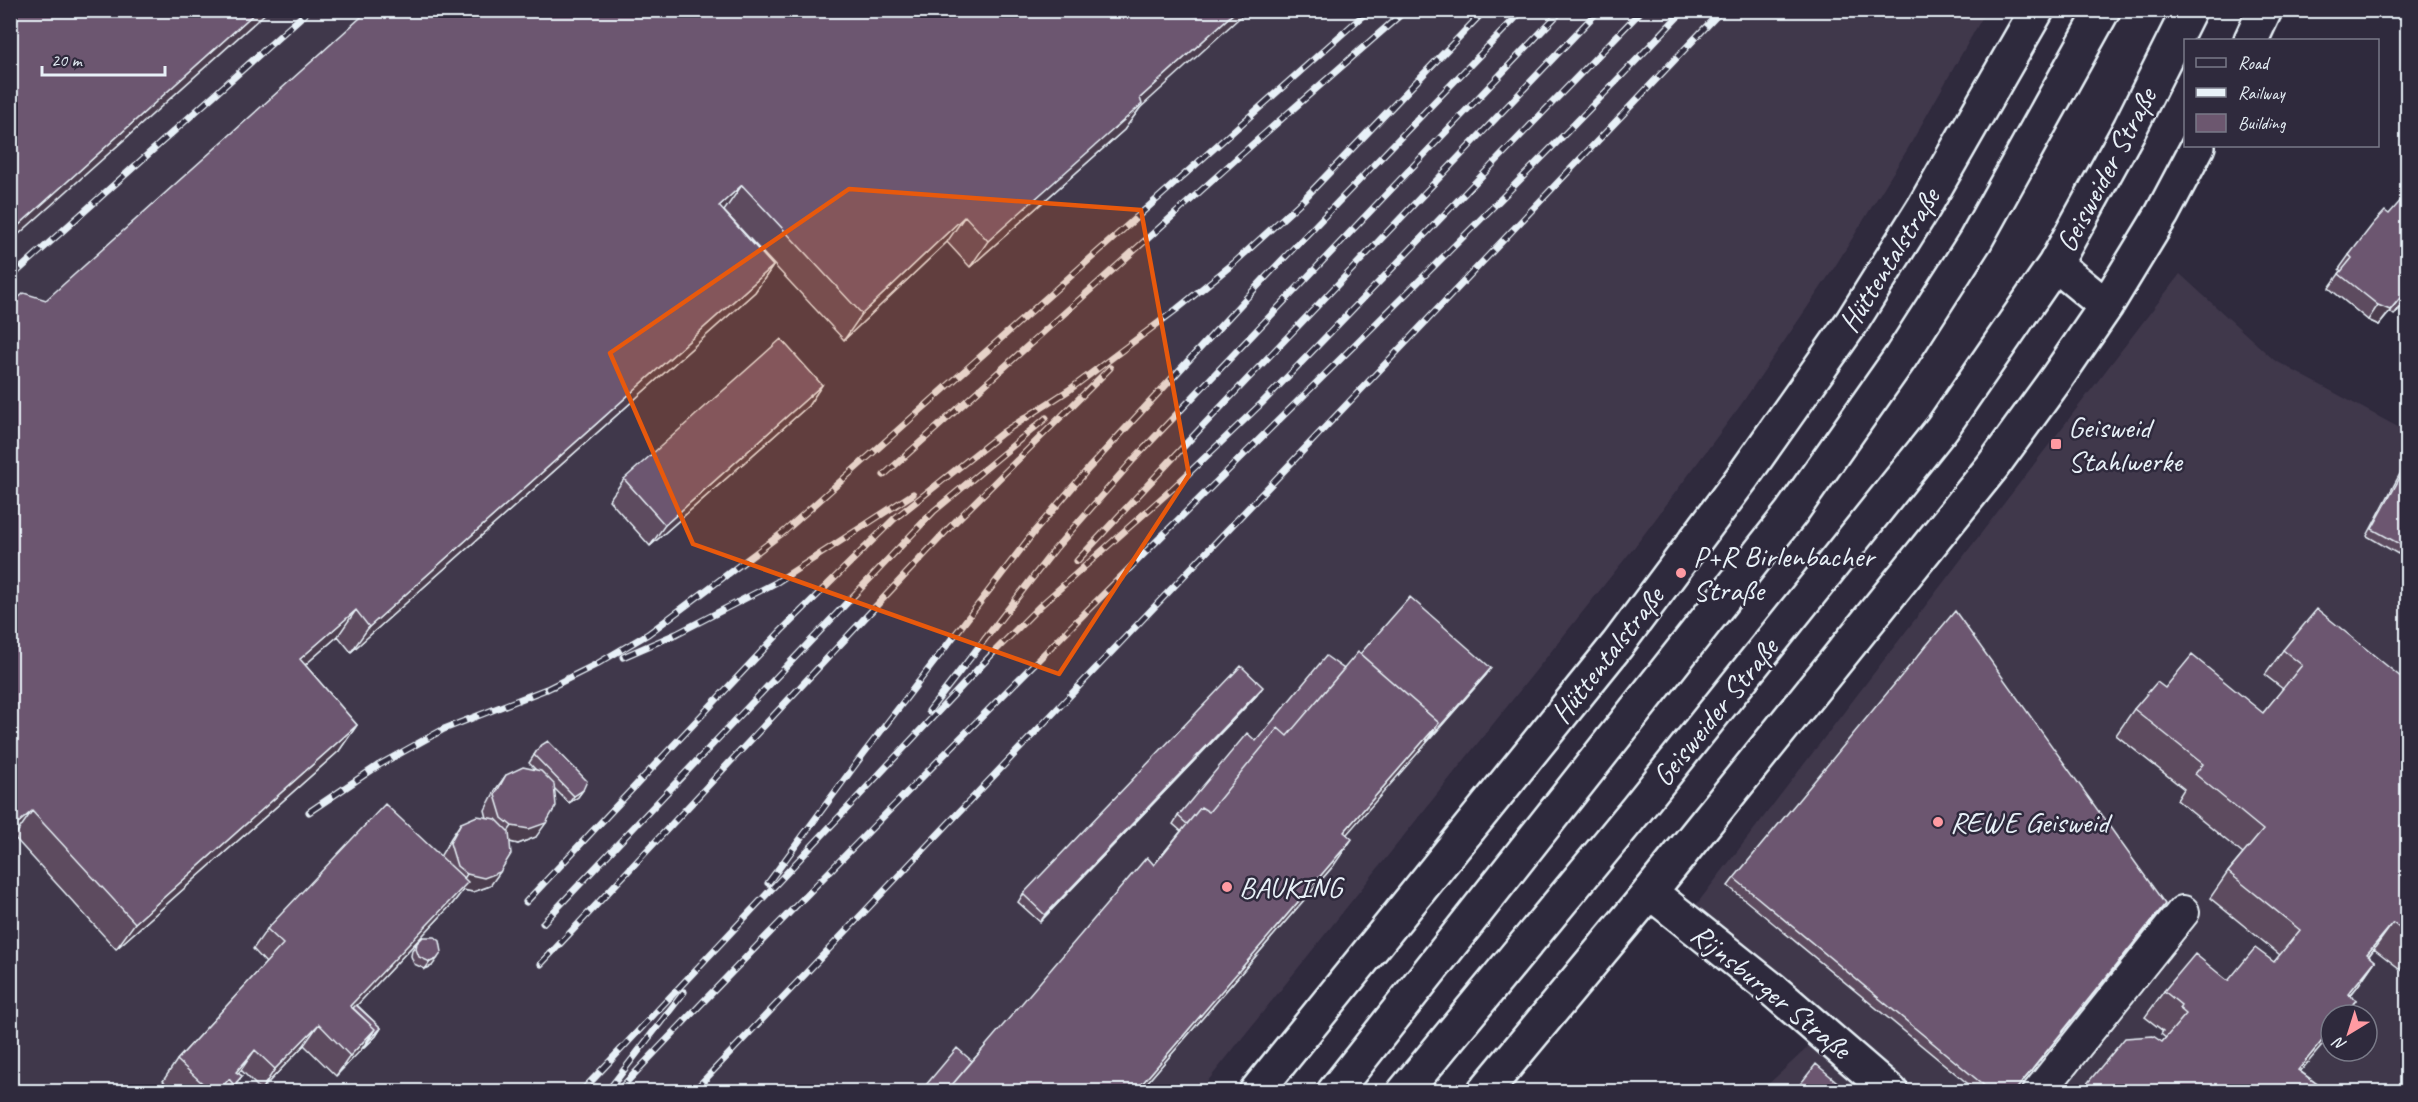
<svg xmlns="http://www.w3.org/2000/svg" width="2418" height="1102" font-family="Caveat,sans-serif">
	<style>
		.built { fill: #41384c; fill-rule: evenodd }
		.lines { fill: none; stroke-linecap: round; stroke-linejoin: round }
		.pedestrian-casing { stroke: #e8f1f8; stroke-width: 36 }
		.minor-casing { stroke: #e8f1f8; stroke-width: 38 }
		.secondary-casing { stroke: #e8f1f8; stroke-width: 38 }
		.trunk-casing { stroke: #e8f1f8; stroke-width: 38 }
		.pedestrian { stroke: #2f2a3d; stroke-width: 32 }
		.minor { stroke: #2f2a3d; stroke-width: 33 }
		.secondary { stroke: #2f2a3d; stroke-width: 33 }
		.trunk { stroke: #2f2a3d; stroke-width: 33 }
		.rail-casing { stroke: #e8f1f8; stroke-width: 7 }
		.rail { stroke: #2f2a3d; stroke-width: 4.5; stroke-dasharray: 14; stroke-linecap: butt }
		.wall { fill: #5d4b5f; stroke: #e8f1f8; stroke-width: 1.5 }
		.shaded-wall { fill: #4c3d4e; stroke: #e8f1f8; stroke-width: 1.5 }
		.building { fill: #6c576f; stroke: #e8f1f8; stroke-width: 1.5 }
		.marked { fill: #e8590c; fill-opacity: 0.2; stroke: #e8590c; stroke-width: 4.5; stroke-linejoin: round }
		.poi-dot { fill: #ff9aa2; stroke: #2f2a3d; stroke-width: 2 }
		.labels { text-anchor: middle; stroke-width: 5; stroke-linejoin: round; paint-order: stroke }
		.street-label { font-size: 30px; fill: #e8f1f8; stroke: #2f2a3d }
		.poi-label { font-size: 30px; fill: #e8f1f8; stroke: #2f2a3d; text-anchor: start }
	</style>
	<rect width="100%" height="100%" fill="#2f2a3d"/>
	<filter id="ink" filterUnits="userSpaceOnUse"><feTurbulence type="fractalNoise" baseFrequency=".0167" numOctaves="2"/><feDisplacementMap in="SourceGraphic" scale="12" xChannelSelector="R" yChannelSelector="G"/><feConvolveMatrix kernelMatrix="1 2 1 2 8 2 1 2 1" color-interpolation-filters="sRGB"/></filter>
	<g filter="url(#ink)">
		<path class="built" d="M10,11h1976l-79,139 -73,118 -94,138 -104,139 -437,547 -1188,-1z
			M2180,274l94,86 133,72v659h-646l61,-57 -129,-125zM2331,1015h36v36h-36z"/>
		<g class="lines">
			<defs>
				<path id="pedestrian" d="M2039,1092l144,-180"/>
				<path id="minor" d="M1650,892l123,98 118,102"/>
				<path id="secondary" d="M2251,40l14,-30
					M2055,264l51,42
					M1404,1092l233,-283 305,-381 113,-164 75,-136 59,-118
					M1484,1092l166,-200 342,-425 64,-88 50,-73 56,-92 36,-68"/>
				<path id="trunk" d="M1256,1092l362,-448 124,-166 110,-156 72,-115 113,-197
					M1334,1092l457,-579 109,-155 75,-117 128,-231"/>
			</defs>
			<use href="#pedestrian" class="pedestrian-casing"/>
			<use href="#minor" class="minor-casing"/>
			<use href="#secondary" class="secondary-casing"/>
			<use href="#trunk" class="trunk-casing"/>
			<use href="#pedestrian" class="pedestrian"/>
			<use href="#minor" class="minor"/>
			<use href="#secondary" class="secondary"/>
			<use href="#trunk" class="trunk"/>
			<defs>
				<path id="rail" d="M10,278l299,-268
					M884,475l370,-332 152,-133
					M1077,561l122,-131 400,-420
					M623,657l53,-23 101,-52 136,-88
					M547,689l48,-24 53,-31 137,-103 584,-521
					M929,711l126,-162 79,-90 428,-449
					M309,812l70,-47 65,-36 110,-43
					M768,883l96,-130 170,-221 55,-64 175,-189 259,-269
					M526,902l255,-271 113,-112 108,-86 67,-43 108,-81 57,-46 69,-63 182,-190
					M543,923l391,-412 112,-93
					M541,964l409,-437 160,-159
					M581,1092l412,-439 47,-47 132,-117 90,-86 380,-393
					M607,1092l77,-100
					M617,1092c188,-198 379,-391 572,-583 166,-165 334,-328 495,-499
					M693,1092l1029,-1082"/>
			</defs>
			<use href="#rail" class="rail-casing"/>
			<use href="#rail" class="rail"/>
		</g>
		<path class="wall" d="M2408,74v14l-5,-7z
			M1140,108l-16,22 -154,137 -23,-25 -103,98 -120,-129 49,55 -18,26 -404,360 -13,-16 -33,29 52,60 -18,26 -223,198 -102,-112 -4,3v-535l36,-5z
			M2408,202v97l-14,16 -4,-3 -11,13 -11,-5 -39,-32 12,-17 -2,-2 10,-14 40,-41z
			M822,385l-14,21 -158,140 -41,-46 15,-21z
			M2407,465l-4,81 -5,8 -31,-18 34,-64z
			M2283,650l119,28 6,-7v150l-6,7 6,4v143l-34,-26 -5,7 6,5 -18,26 -7,9 6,4 -10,15h-15v20l-31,36 17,13 -5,8h-232l82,-50 4,-4 -5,-4 2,-3 -18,-14 19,-26 64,-10 46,-19 6,-7 -70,-57 18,-26 15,-18 -66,-54 7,-11 -68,-54 18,-26 31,-21 98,25 20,-24 -18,-14z
			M1344,669l142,6 -140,159 -12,31 -195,227h-219l52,-31 182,-196 27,-34 -8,-7 5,-8 78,-75z
			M1257,695l-217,227 -22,-20 5,-8z
			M540,746l43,44 -5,7 -9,6 -14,-14 -19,48 -18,7 -8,-2 -20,44 -17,6 -10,-2 -10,13 -96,102 24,23 -5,8 -12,12 -1,-1 -27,29 -32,-31 -43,45 -20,-20 -3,3 4,3 -11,16h-56l-12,-11 14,-21 89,-97 -13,-14 14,-20 173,-72 11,-19 10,-15 26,-5 -2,-8 11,-21 10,-14 30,-5 -7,-7z
			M1734,878l426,34 -146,180h-36l-250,-206z
			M423,937l9,29 -7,3 -11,-5 -3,-8 1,-6 5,-7z"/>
		<path class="shaded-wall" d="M258,10h11l-259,232v-9z
			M1237,10h11l-108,98 -16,22 -154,137 18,-26 152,-143z
			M742,185l-18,26 -23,21 18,-26z
			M965,216l-18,26 -103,98 18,-26z
			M773,266l-18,26 -404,360 18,-25z
			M2408,296v3l-14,16 10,-15z
			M2400,298l-21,27 -11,-5 10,-15z
			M822,385l-14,21 -158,140 15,-21z
			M356,610l-18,26 -56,49 18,-26z
			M1491,668l-5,7 -160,183 18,-26 95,-109z
			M1263,687l-6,8 -217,227 5,-7z
			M357,725l-18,26 -223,198 19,-26z
			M583,790l-5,7 -9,6 5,-7z
			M32,811l-18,26 -4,3v-10z
			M2408,817v4l-26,31 18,-26z
			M546,823l-10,14 -18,7 -16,-4 10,-14z
			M1352,839l-18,26 -195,227h-4z
			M500,872l-10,14 -17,6 -10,-2 -10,13 -108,115 5,-12 107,-117 10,-15z
			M2165,904l-5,8 -146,180z
			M2393,923l-19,26 -25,31 18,-26z
			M437,959l-5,7 -7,3 5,-7z
			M2375,961l-18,26 -24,28 15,-21z
			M319,1024l-15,21 -43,45 14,-21z
			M381,1028l-5,8 -12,12 5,-8z
			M375,1029l-14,21 -25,26 14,-20z
			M2331,1030v5l-48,57 15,-22z
			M255,1050l-14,20 -10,11 5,-9z"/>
		<path class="building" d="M10,10h248l-248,223z
			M369,10h868l-97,88 2,6 -154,137 -23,-25 -103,98 -120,-129 -23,21 54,60 -404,361 -13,-17 -56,49 57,66 -222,198 -103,-112 -22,19v-184l3,-2 -3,-2v-337l14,-12 22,7z
			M2403,198l5,4v94l-4,4 -4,-2 -10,12 -12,-5 -39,-31 13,-16 -3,-3 24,-31 12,-13 4,3z
			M781,339l41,46 -157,140 -41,-46z
			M2407,465h1v73l-5,8 -31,-17z
			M1410,597l81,71 -65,74 13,-19 -79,-69z
			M2317,609l85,69 6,-7v146l-8,9 8,6v103l-15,-12 -26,31 8,7 -27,33 8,6 -12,15h-13v15l-33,40 19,14 -6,8h-231l45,-54 28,-2 9,6 24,-28 -7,-6 2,-3 -17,-14 31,-37 33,27 27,-33 19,14 26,-32 -72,-58 35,-42 -68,-56 8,-10 -69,-55 23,-27 8,6 27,-33 71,58 39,-48 -19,-15z
			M1955,611l210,293 -151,188h-22l-258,-214z
			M1358,652l81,71 -95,109 8,7 -217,253h-189l201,-235 7,8 47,-58 8,5 69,-84 9,8z
			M1326,656l18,13 -57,67 -9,-8 -69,84 -8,-5 -14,17 -9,-8 69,-83 9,8z
			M1241,666l22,21 -218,228 -22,-21z
			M548,741l39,40 -4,9 -9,6 -40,-41 6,-9z
			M523,767l18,4 13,13 2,22 -10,17 -17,6 -17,-3 -10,-8 -7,-23 11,-20z
			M385,804l83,78 -118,124 25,23 -25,27 -31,-32 -44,45 -20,-19 -19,22 6,4 -8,9 -5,-6 -11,13h-6l-35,-32 106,-116 -16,-15z
			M477,816l19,3 13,13 2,22 -11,18 -16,6 -17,-4 -10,-8 -7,-23 11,-20z
			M423,937h12l5,4 2,11 -5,7 -7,3 -11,-5 -3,-8 1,-6z
			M356,1005l25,23 -12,12h-1l7,-11 -22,-21z
			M957,1048l15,13 -26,31h-26z
			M1816,1064l33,28h-55z"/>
	</g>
	<path class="marked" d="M849,189l292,21 48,265 -130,199 -366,-130 -83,-191z"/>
	<g class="poi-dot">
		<rect x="2050" y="438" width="12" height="12" rx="3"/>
		<circle cx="1681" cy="573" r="6"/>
		<circle cx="1938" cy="822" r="6"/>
		<circle cx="1227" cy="887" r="6"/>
	</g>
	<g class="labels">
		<g class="street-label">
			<text transform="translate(2106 170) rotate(-62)" y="10">Geisweider Straße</text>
			<text transform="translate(1889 260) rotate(-58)" y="10">Hüttentalstraße</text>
			<text transform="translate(1607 655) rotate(-52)" y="10">Hüttentalstraße</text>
			<text transform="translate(1715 712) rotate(-51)" y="10">Geisweider Straße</text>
			<text transform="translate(1771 991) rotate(39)" y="10">Rijnsburger Straße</text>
		</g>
		<g class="poi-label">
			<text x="2068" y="437">Geisweid<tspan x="2068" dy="34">Stahlwerke</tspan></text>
			<text x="1693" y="566">P+R Birlenbacher<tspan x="1693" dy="34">Straße</tspan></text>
			<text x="1950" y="832">REWE Geisweid</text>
			<text x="1239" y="897">BAUKING</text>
		</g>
	</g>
	<rect width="2418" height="1102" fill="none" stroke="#2f2a3d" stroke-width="36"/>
	<rect x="18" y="18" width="2382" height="1066" fill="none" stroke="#e8f1f8" stroke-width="2" filter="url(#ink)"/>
	<rect x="2184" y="39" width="195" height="108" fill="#2f2a3d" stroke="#797a88" stroke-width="1.5"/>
	<rect x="2196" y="58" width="30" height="9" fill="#2f2a3d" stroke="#797a88" stroke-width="1.5"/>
	<text x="2238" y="69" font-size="18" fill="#e8f1f8">Road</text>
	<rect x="2196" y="88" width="30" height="9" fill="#e8f1f8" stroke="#797a88" stroke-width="1.5"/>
	<text x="2238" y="99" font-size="18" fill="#e8f1f8">Railway</text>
	<rect x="2196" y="114" width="30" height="18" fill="#6c576f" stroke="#797a88" stroke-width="1.5"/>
	<text x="2238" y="129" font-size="18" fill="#e8f1f8">Building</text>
	<g transform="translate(2349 1033) rotate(218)"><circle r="28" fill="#2f2a3d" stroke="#797a88" stroke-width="1.5"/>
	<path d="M0-4.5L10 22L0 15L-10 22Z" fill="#ff9aa2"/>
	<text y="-9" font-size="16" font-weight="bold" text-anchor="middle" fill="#e8f1f8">N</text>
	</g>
	<path d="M42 66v9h123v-9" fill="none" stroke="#e8f1f8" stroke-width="3"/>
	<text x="51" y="66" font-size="18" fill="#e8f1f8" stroke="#2f2a3d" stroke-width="4.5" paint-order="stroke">20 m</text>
</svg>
